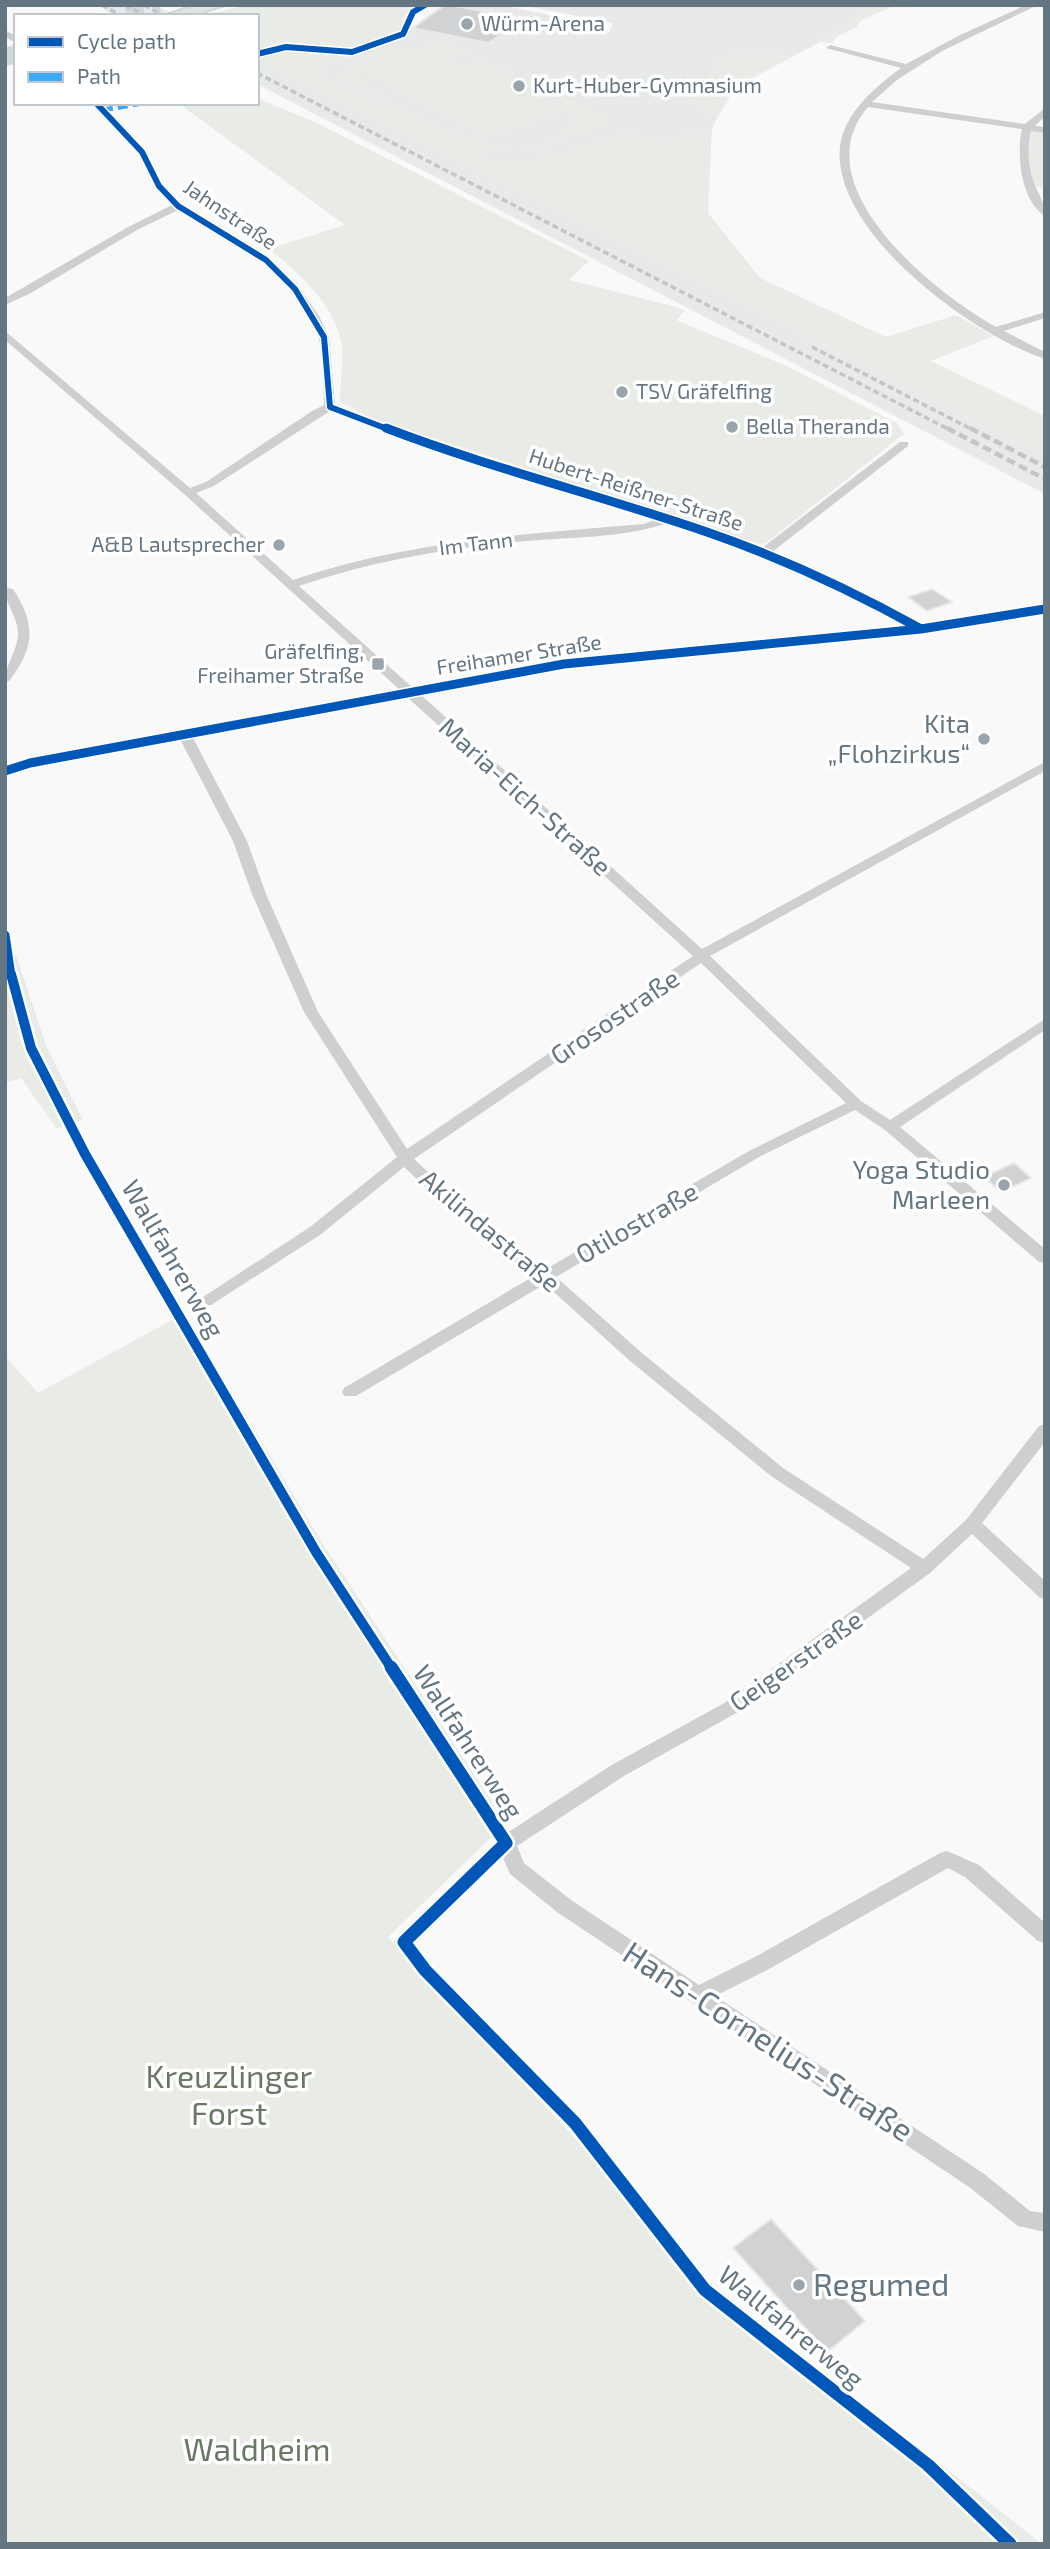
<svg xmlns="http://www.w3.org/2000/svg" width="1050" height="2549" font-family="'Exo 2',sans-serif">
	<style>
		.built { fill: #e8e9e9 }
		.green { fill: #e8ebe6; fill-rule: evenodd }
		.building { fill: #d0d2d3; stroke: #e8e8e8; stroke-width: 2 }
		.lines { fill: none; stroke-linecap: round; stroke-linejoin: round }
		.motorway-tunnel { stroke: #d4d8dc; stroke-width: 18; stroke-dasharray: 18 9; stroke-linecap: butt }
		.motorway-casing { stroke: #d5d6d6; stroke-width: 4 }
		.minor { fill: #cecfd0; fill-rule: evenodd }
		.motorway { fill: #e1e2e2; fill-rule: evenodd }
		.rail-far1 { stroke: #c3c5c6; stroke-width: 3.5; stroke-dasharray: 6 3.5; stroke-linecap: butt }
		.rail { stroke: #c3c5c6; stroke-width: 4.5; stroke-dasharray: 9 4.5; stroke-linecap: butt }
		.quiet { stroke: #3fa9f5; stroke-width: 5; stroke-dasharray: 10 5; stroke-linecap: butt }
		.cycleway-far3-casing { stroke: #fff; stroke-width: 9 }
		.cycleway-far2-casing { stroke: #fff; stroke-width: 12 }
		.cycleway-far1-casing { stroke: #fff; stroke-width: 15 }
		.cycleway-casing { stroke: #fff; stroke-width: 18 }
		.cycleway-far3 { stroke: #0057b8; stroke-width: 6 }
		.cycleway-far2 { stroke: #0057b8; stroke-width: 9 }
		.cycleway-far1 { stroke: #0057b8; stroke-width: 10 }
		.cycleway { stroke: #0057b8; stroke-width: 13 }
		.poi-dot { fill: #99a4ac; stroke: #fff; stroke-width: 2.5 }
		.labels { text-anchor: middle; stroke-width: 7; stroke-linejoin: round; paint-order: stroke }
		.far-poi-label { font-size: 21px; fill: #657683; stroke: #fff; text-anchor: start }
		.far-street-label { font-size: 21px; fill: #657683; stroke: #fff }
		.poi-label { font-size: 26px; fill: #657683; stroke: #fff; text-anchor: end }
		.street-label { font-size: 26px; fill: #657683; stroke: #fff }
		.near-street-label { font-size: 32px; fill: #657683; stroke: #fff }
		.near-park-label { font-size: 32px; fill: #687a64; stroke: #fff }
		.near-poi-label { font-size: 32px; fill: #657683; stroke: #fff; text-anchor: start }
	</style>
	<rect width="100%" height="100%" fill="#f9f9f9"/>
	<path class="built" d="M96,5h59l21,11h-60z
		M442,5h58l100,20 9,7 4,-9 -93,-18h347l-24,22 -18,7 -5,8 -28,15 -56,-6 -49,50 30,17 -5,10 -52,15 -29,-12 -97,30h-47l-177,-90 92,-36z
		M257,58l788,400v36l-788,-410z"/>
	<path class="green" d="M246,5h168l-12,14v16l-92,36 177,90h47l97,-31 29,13 52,-15 -4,85 52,65 126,59 70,-22 37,21 -62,25 114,55v42l-788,-400v-42h-55z
		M867,5h44l-7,3 -8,-3 -36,16 -3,6 -19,9 -6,7 -12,-1 5,-8 18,-7z
		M448,41l166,80 -66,26 -49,3 -16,6 -148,-78c15,-5 21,-18 36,-24 25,-10 52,-4 77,-13zM429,51l36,5 102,50 7,9v10c-59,56 -153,-11 -210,-40l-4,-9 1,-5 29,15 67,-21z
		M736,51l56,6 -56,30 -19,31 -30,-16 35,-47z
		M472,63l96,47 -80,27 -96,-49z
		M257,98l58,24 274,139 -20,19 111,28 5,3 -9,9 111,46 111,58 6,10 -138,109 -7,1 -388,-126 -31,-16c0,-20 5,-47 0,-65 -9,-36 -44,-66 -71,-88l76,-24 -167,-122h79z
		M1035,131l10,1v56l-10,-2 -8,-25 4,-29z
		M16,955l30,90 37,75 -26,9 -36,-51 -16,5v-126z
		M185,1313l138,231 183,279 -118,114 318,342 336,265h-1037v-1188l33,37z"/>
	<path class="building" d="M445,5h5l71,14 -32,24 -76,-15z
		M932,589l20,13 -25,9 -19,-14z
		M1014,1163l17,15 -30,14 -17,-15z
		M771,2219l94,102 -38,31 -94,-104z"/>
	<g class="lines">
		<path class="motorway-tunnel" d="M127,16l33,-8
			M5,57l11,-3"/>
		<defs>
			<path id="motorway" d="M196,5h28l-33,11 -24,-1z"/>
		</defs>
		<use href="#motorway" class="motorway-casing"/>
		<path class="minor" d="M1026,5h12l-96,46 -45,29 -25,22 153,22 20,-16v8l-10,10 10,1v6l-14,-2c-4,18 -3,35 3,52 5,12 11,20 11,33 -24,-15 -29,-61 -23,-87l-154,-22c-68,79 67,186 128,220l49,-15v6l-41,13 41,21v7c-71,-23 -214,-127 -205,-212 4,-34 35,-60 61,-79l-75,-20 4,-3 76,19 54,-29z
			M5,30l11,6v7l-11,-6z
			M92,103h9l44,47 18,35 18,19 89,54 29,29 20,29 10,21 6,68c141,54 286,91 427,143l138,-106h8v4l-136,106 84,36 67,37 122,-20v8l-124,20 -357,35 -144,26 282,255 343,-187v9l-335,185 151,145 29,19 155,-101v11l-145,97 145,122v14l-6,-1 -154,-132 -30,-20 -96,47 -203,120 86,76 141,115 140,91 43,-39 73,-94 6,-2v18l-63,81 63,58v18l-6,-2 -67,-63 -42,39 -192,139 -114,64 -107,70 7,17 47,37 128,85 56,-28 185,-104 7,-2 32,14 66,58v20l-7,-2 -73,-64 -17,-9 -179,101 -54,27 268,177 47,38 15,2v19l-27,-6 -49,-39 -412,-275 -47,-38 -7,-16 -92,90 -7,2 -7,-2 -3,-6 3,-6 102,-98 111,-72 116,-64 185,-134 -140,-92 -141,-115 -85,-77 -189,112h-12l-2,-4 2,-4 190,-112 -58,-41 -72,-68 -84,68 -109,70h-12l-2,-4 113,-74 87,-70 -93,-145 -52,-118 -19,-53 -53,-102 -148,27 -27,9v-8l25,-8 370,-69 -216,-196 -179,-154v-9l185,157 16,-6 106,-71 12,-6c-1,-21 1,-48 -6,-69 -19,-63 -89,-95 -140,-126l-41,20 -106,63 -26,12v-7l125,-72 42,-21 -18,-19 -16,-33zM330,411l145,52 182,56 -13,5c-119,10 -238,17 -351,56l-97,-87 18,-7zM668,523c84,27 163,61 240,104l-344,33 -151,28 -114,-102c70,-24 141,-37 215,-44 51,-5 106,-3 154,-19zM407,697l286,259 -286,193 -89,-137 -52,-118 -19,-53 -55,-105zM701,963l145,140 -97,48 -203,118 -60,-42 -72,-68z
			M9,588l4,1c23,35 22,59 -4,92l-4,1c0,-18 13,-31 13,-49 0,-16 -13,-29 -13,-44z"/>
		<use href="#motorway" class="motorway"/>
		<path class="rail-far1" d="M102,5l20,11
			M125,5l21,11
			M144,5l20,11
			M257,73l693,357
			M812,347l161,83"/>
		<path class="rail" d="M947,428l98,51
			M970,428l75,39"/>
		<path class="quiet" d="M103,110l40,-7"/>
		<defs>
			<path id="cycleway-far3" d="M257,54l29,-7 66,5 51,-18 10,-22 12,-7
				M96,103l46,49 17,34 19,20 88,54 29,29 29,48 6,70 60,23"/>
			<path id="cycleway-far2" d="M386,428c104,40 213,67 318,103 76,26 147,59 217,98
				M5,771l25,-8 534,-99 357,-35 124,-20
				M5,935l6,41"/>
			<path id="cycleway-far1" d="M11,974l20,74 54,106 231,398 76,117"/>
			<path id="cycleway" d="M391,1667l115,176 -102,99 21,28 150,153 130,167 223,175 82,79"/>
		</defs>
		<use href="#cycleway-far3" class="cycleway-far3-casing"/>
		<use href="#cycleway-far2" class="cycleway-far2-casing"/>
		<use href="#cycleway-far1" class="cycleway-far1-casing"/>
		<use href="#cycleway" class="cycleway-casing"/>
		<use href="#cycleway-far3" class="cycleway-far3"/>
		<use href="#cycleway-far2" class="cycleway-far2"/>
		<use href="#cycleway-far1" class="cycleway-far1"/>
		<use href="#cycleway" class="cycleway"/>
	</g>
	<g class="poi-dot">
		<circle cx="467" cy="24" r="7"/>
		<circle cx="519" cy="86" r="7"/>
		<circle cx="622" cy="392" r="7"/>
		<circle cx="732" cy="427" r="7"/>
		<circle cx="279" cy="545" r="7"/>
		<rect x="371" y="657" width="14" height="14" rx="3.5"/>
		<circle cx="984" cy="739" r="7"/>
		<circle cx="1004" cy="1185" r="7"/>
		<circle cx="799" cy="2285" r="7"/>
	</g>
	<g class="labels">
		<g class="far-poi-label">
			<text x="481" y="31">Würm-Arena</text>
			<text x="533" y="93">Kurt-Huber-Gymnasium</text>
			<text x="636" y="399">TSV Gräfelfing</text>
			<text x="746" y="434">Bella Theranda</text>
			<text x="265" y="552" text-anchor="end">A&amp;B Lautsprecher</text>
			<text x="364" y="659" text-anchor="end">Gräfelfing,<tspan x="364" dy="24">Freihamer Straße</tspan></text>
		</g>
		<g class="far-street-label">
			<text transform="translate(230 215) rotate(34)" y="7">Jahnstraße</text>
			<text transform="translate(636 490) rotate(18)" y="7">Hubert-Reißner-Straße</text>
			<text transform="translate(476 544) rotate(-7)" y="7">Im Tann</text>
			<text transform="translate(519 655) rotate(-9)" y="7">Freihamer Straße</text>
		</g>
		<g class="poi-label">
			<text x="970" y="733">Kita<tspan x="970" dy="30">„Flohzirkus“</tspan></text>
			<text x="990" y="1179">Yoga Studio<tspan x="990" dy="30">Marleen</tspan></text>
		</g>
		<g class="street-label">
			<text transform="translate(525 797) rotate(42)" y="9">Maria-Eich-Straße</text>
			<text transform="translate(615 1017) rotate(-34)" y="9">Grosostraße</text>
			<text transform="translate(637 1223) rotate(-30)" y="9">Otilostraße</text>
			<text transform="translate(490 1231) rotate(40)" y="9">Akilindastraße</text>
			<text transform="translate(173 1259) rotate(60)" y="9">Wallfahrerweg</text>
			<text transform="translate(796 1661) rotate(-35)" y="9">Geigerstraße</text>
			<text transform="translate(468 1742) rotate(57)" y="9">Wallfahrerweg</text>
			<text transform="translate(791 2327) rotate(39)" y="9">Wallfahrerweg</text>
		</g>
		<g class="near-street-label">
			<text transform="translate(768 2042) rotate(33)" y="11">Hans-Cornelius-Straße</text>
		</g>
		<g class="near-park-label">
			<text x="229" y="2088">Kreuzlinger<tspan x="229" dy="37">Forst</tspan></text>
			<text x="257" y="2461">Waldheim</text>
		</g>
		<g class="near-poi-label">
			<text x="813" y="2296">Regumed</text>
		</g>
	</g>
	<rect width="1050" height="2549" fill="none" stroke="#657683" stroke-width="14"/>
	<rect x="14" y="14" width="245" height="91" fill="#ffffff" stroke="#c1c8cd" stroke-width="2"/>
	<rect x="28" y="37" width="35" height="10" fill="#0057b8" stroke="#c1c8cd" stroke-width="2"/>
	<text x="77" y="49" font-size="21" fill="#657683">Cycle path</text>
	<rect x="28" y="72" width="35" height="10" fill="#3fa9f5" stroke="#c1c8cd" stroke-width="2"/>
	<text x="77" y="84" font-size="21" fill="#657683">Path</text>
</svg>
